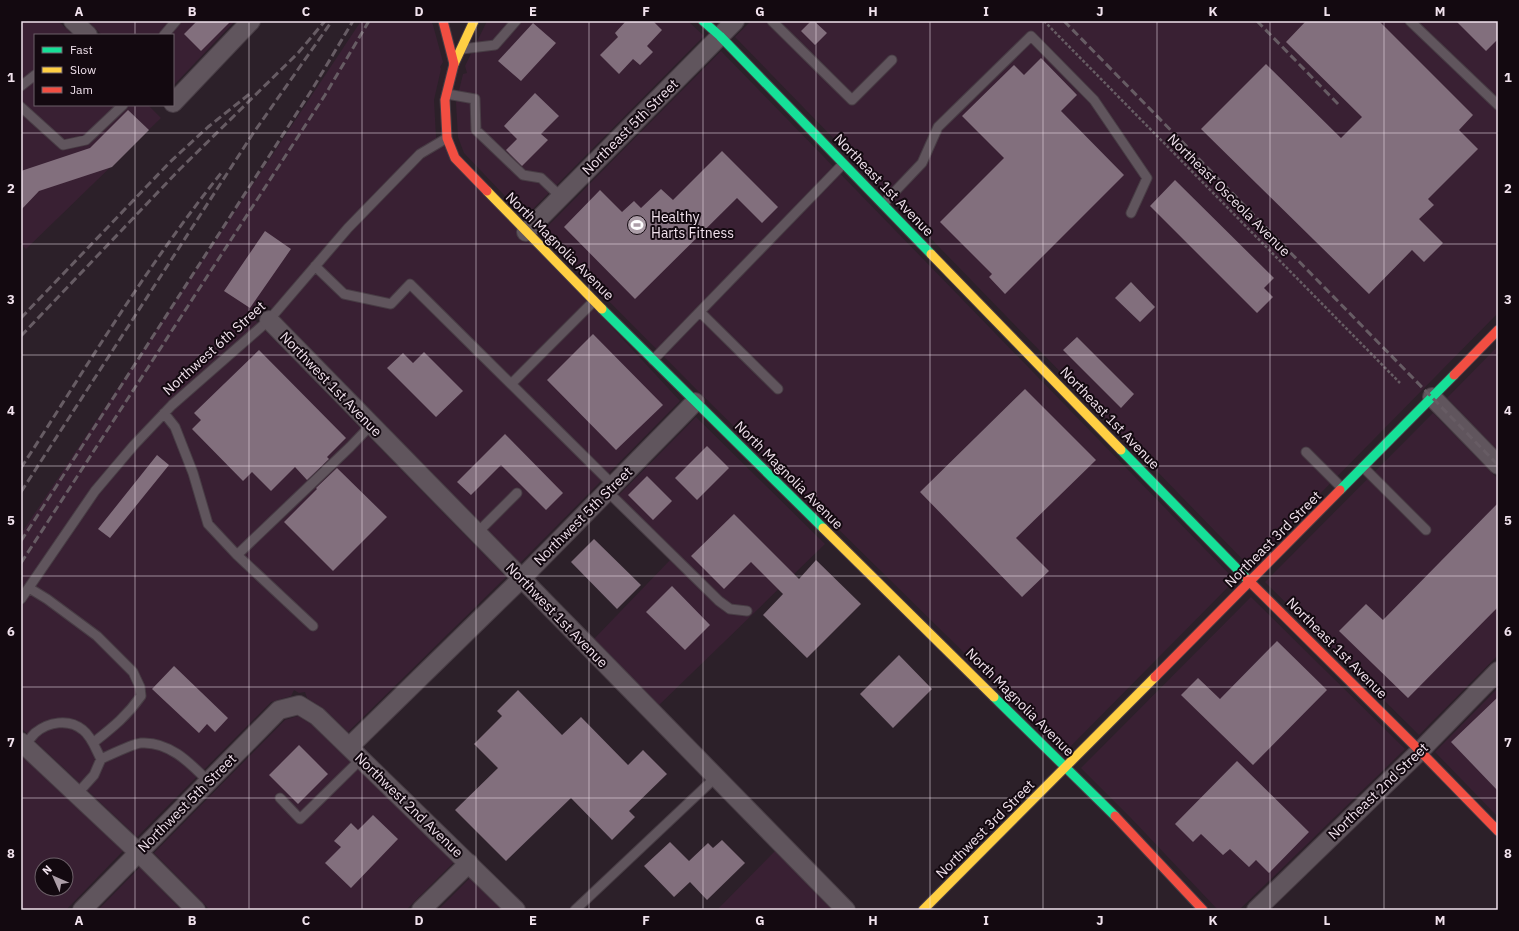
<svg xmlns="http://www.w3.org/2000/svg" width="1519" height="931" font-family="'IBM Plex Sans',sans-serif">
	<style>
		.built { fill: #392033; fill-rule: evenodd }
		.building { fill: #826f7d }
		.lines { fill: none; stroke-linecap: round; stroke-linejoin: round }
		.lane-casing { stroke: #483d45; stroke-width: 11 }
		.street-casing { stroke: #483d45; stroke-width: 20 }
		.fast-casing { stroke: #483d45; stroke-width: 11 }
		.slow-casing { stroke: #483d45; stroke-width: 11 }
		.jam-casing { stroke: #483d45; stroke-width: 11 }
		.path { stroke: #675d64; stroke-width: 2.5; stroke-dasharray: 3 2; stroke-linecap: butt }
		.lane { stroke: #60555d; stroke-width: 9 }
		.street { stroke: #60555d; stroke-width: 18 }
		.fast { stroke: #16e098; stroke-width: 9 }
		.slow { stroke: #ffcf43; stroke-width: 9 }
		.jam { stroke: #f24e42; stroke-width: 9 }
		.rail { stroke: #675c64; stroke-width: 3; stroke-dasharray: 8 4; stroke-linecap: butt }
		.grid { fill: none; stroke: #f1e2ed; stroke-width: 1; stroke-opacity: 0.55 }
		.labels { text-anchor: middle; stroke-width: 4; stroke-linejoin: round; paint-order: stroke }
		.street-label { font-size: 14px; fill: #f1e2ed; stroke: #130910 }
		.poi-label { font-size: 14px; fill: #f1e2ed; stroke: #130910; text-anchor: start }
		.neatline { fill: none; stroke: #f1e2ed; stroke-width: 1.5 }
		.grid-label { font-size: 13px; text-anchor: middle; font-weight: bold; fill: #f1e2ed }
	</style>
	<rect width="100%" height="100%" fill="#2c2029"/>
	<path class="built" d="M21,21h37l15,14h-38v70h113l13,13 -135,131 -5,-5z
		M88,21h147l-62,65v-51h-71z
		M361,21h70l2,4 10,37 -3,5 1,2 -7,31 2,37 244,264 -160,162 -252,-258 -14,14 252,258 -158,155 -24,-23 -17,-11 -2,-6 -6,1 -5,-3 -3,6 -20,6 -134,135 -116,-109v-194z
		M487,21h201l16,15 -179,181 -61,-64 -6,-16 -2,-34 7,-29 4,-1 -2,-7z
		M751,21h747v292l-249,253 -514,-529z
		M721,51l514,529 -170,172 -363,-357 -161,-162z
		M1498,346v105l-51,-53z
		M1433,413l65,66v176l-79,80 -154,-153z
		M696,417l129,127 -166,161 -65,-66 77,-80 -59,-57z
		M1251,597l154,152 -166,161h-21l-88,-93 -49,-49z
		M1498,688v129l-63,-65z
		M298,716l13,8 143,138 -48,48h-196l-56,-57 131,-133z
		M21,755l102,96 -57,59h-45zM42,865h24v24h-24z
		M775,851l57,59h-115z
		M140,867l41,43h-83z
		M470,878l32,32h-64z"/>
	<path class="building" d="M197,21h34l-30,30 -17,-17z
		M626,21h27l9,9 -15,16 6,6 -13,13 -7,-6 -14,15 -19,-19 18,-18 -3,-4z
		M811,21h3l13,12 -12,12 -14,-14z
		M1306,21h73l94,94 -14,15 19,19 -50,50 6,6 -15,14 24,24 -19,19 -12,-12 -43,44 -168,-165 65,-65 75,74 21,-21 -76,-75z
		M1456,21h42v18l-12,12z
		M533,23l23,20 -35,38 -23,-20z
		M1041,58l36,37 -16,16 63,64 -119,119 -16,-17 3,-3 -52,-52 64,-64 -42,-42 52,-51 10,10z
		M535,93l24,23 -18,18 7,6 -26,26 -16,-16 11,-11 -13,-13z
		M128,110l21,20 -37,37 -73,24 -18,19v-39l69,-23z
		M722,151l56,56 -16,16 -25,-25 -102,101 -71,-72 36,-37 22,22 12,-11 7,7 20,-19 12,11z
		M1175,180l99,98 -10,10 9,9 -16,16 -107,-107z
		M265,231l26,18 -41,59 -26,-17z
		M1131,282l24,25 -15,15 -25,-24z
		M593,334l70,71 -47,45 -69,-70z
		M1077,337l57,57 -13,14 -58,-58z
		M259,350l87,88 -19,19 2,2 -22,21 -12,-13 -24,24 -19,-19 -9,9 -51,-52 9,-9 -7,-7z
		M424,352l39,39 -27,26 -49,-49 16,-15 10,10z
		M1025,389l71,71 -80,78 33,33 -27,26 -102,-105z
		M505,434l58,59 -17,17 -45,-45 -30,30 -14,-13z
		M707,446l22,22 -32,32 -22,-22z
		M157,455l12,10 -59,73 -12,-9z
		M337,468l50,49 -54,54 -49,-49 33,-33 -1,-1z
		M647,476l25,25 -19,19 -25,-25z
		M1498,503v104l-90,91 -69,-67 27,-27 17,16z
		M734,514l65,65 17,-19 45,44 -54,54 -44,-43 20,-21 -32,-32 -27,27 -33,-33z
		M594,539l47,46 -24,24 -46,-47z
		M672,586l38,39 -25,25 -39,-38z
		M1277,641l50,49 -74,75 -72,-70 17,-17 22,21z
		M899,655l33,34 -39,39 -33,-34z
		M174,666l54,52 -13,14 -8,-8 -8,9 -47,-44z
		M518,690l44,45 19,-18 47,48 15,-15 24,24 -38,37 6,6 -23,23 -41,-42 -65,63 -51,-51 43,-42 -24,-24 28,-28 -5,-5z
		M1498,697v94l-47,-49z
		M299,745l29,29 -30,30 -29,-29z
		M1237,761l72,71 -40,41 -13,-13 -7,7 -19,-18 -7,6 -22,-21 -8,8 -18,-18z
		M373,815l25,24 -47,49 -26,-25 16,-16 -7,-6 17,-18 7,7z
		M722,840l23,23 -38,37 -17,-18 -16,15 -30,-31 26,-24 19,19 19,-18 5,5z"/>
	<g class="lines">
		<defs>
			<path id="lane" d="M772,21l80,79 40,-40
				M1410,21l88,84
				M164,35l12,-14
				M462,49l33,-4 21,-24
				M21,86l14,-11
				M447,94l28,5 1,31 47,45 18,3 20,19
				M21,107l42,38 23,-5 37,-35
				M883,204l39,-41 16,-36 93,-91 63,64 53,78 -16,35
				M315,266l29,28 47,10 19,-20 101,100
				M594,301l-83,83 102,101
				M700,312l78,77
				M653,360l190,-196
				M164,413l11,14 18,46 15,51 29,31 76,71
				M1306,452l36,36
				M1363,467l63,63
				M607,491l112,110 11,8 17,2
				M477,533l40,-40
				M237,555l113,-108 21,-22
				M29,588l18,11 50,37 36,36 7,15 1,9c-15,21 -28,31 -48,47
				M21,599l74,-108 39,-46 38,-40 97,-85 79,-92 72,-74 27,-16
				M25,745c3,-3 6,-8 10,-12 13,-11 34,-15 48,-3 9,7 13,20 18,29l-7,16 -17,19
				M101,759c9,-4 31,-15 40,-16 28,-2 49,20 67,38
				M280,798l20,21 61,-60
				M575,910l141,-133"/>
			<path id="street" d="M73,21l15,14
				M173,103l78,-82
				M526,232l209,-211
				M269,320l577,590
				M1432,397l66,68
				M21,742l117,110 58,58
				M349,747l172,-168 174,-177
				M82,910l197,-200 20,-5 18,11 199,194
				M421,910l48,-47
				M1256,910l164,-159 78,-80"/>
			<path id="fast" d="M703,21l17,15 211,218
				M602,309l221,219
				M1121,450l126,129
				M1340,490l114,-115
				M994,697l121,119"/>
			<path id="slow" d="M454,64l20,-43
				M487,191l115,118
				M931,254l190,196
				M823,528l171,169
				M923,910l232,-233"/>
			<path id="jam" d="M443,21l11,43 -9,36 2,38 8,20 32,33
				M1454,375l44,-45
				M1247,579l173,172 78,80
				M1155,677l185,-187
				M1115,816l88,94"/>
		</defs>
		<use href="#lane" class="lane-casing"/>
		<use href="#street" class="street-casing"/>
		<use href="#fast" class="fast-casing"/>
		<use href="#slow" class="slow-casing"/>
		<use href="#jam" class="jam-casing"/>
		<path class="path" d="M1044,21l356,362"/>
		<use href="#lane" class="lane"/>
		<use href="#street" class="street"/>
		<use href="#fast" class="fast"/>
		<use href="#slow" class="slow"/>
		<use href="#jam" class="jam"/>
		<path class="rail" d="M1064,21l434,444
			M1257,21l83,85
			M21,318l149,-156 38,-35 44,-35
			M21,336l158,-166 119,-117 27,-32
			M21,468c65,-100 126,-203 201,-296
			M21,492l231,-357 80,-114
			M21,541l292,-453 40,-67
			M21,563l304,-468 44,-74"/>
	</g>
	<path class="grid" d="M135,21v14M249,21v889M362,21v889M476,21v889M589,21v889M703,21v889M816,21v889M930,21v889M1043,21v889M1157,21v889M1270,21v889M1384,21v889M135,105v805M21,133h1477M21,244h1477M21,355h1477M21,466h1477M21,576h1477M21,687h1477M21,798h1477"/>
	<defs>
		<symbol id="stadium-disc" viewBox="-11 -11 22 22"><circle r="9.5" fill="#ac9ea8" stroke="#130910"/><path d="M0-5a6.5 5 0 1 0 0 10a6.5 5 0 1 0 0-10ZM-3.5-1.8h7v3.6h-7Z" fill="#fff"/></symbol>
	</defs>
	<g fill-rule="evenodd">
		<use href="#stadium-disc" x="626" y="214" width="22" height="22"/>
	</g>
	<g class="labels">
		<g class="street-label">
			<text transform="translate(630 127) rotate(-45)" y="5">Northeast 5th Street</text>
			<text transform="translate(884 185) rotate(46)" y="5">Northeast 1st Avenue</text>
			<text transform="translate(1229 195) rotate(45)" y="5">Northeast Osceola Avenue</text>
			<text transform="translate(560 246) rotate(45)" y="5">North Magnolia Avenue</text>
			<text transform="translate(214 348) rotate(-42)" y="5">Northwest 6th Street</text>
			<text transform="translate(331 384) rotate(46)" y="5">Northwest 1st Avenue</text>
			<text transform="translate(1110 418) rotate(46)" y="5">Northeast 1st Avenue</text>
			<text transform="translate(789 475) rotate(45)" y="5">North Magnolia Avenue</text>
			<text transform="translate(583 516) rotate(-45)" y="5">Northwest 5th Street</text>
			<text transform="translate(1273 539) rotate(-45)" y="5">Northeast 3rd Street</text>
			<text transform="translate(557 615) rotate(46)" y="5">Northwest 1st Avenue</text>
			<text transform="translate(1337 648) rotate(45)" y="5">Northeast 1st Avenue</text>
			<text transform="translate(1020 702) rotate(45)" y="5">North Magnolia Avenue</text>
			<text transform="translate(1378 791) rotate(-44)" y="5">Northeast 2nd Street</text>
			<text transform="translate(187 803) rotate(-45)" y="5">Northwest 5th Street</text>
			<text transform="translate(409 805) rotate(44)" y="5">Northwest 2nd Avenue</text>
			<text transform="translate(985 829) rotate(-45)" y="5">Northwest 3rd Street</text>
		</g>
		<g class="poi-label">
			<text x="651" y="222">Healthy<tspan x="651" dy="16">Harts Fitness</tspan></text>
		</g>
	</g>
	<rect width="1519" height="931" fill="none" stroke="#130910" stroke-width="44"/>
	<rect x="34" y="34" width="140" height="72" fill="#130910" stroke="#6c6068"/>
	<rect x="42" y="47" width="20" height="6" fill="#16e098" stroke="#6c6068"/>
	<text x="70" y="54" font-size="12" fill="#f1e2ed">Fast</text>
	<rect x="42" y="67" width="20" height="6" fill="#ffcf43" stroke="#6c6068"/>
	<text x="70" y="74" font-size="12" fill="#f1e2ed">Slow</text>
	<rect x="42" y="87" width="20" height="6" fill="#f24e42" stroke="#6c6068"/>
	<text x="70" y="94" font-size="12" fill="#f1e2ed">Jam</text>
	<g transform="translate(54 877) rotate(315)"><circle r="19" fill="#130910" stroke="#6c6068"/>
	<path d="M0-3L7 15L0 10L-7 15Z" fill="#ac9ea8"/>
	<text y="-6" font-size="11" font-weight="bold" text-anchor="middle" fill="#f1e2ed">N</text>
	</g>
	<rect x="22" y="22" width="1475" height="887" class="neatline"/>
	<g class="grid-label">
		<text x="79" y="16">A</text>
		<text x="192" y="16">B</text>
		<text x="306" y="16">C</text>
		<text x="419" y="16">D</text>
		<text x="533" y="16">E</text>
		<text x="646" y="16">F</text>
		<text x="760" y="16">G</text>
		<text x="873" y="16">H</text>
		<text x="986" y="16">I</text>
		<text x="1100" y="16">J</text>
		<text x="1213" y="16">K</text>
		<text x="1327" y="16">L</text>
		<text x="1440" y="16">M</text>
		<text x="11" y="82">1</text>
		<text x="1508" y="82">1</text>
		<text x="11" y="193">2</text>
		<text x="1508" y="193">2</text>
		<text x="11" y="304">3</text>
		<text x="1508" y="304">3</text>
		<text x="11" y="415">4</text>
		<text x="1508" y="415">4</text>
		<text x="11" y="525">5</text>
		<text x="1508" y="525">5</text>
		<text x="11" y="636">6</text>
		<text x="1508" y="636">6</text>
		<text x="11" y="747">7</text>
		<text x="1508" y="747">7</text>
		<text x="11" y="858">8</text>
		<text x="1508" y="858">8</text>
		<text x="79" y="925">A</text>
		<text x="192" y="925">B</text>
		<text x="306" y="925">C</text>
		<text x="419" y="925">D</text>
		<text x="533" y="925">E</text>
		<text x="646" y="925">F</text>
		<text x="760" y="925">G</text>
		<text x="873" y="925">H</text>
		<text x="986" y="925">I</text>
		<text x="1100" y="925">J</text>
		<text x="1213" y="925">K</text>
		<text x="1327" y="925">L</text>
		<text x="1440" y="925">M</text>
	</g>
</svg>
